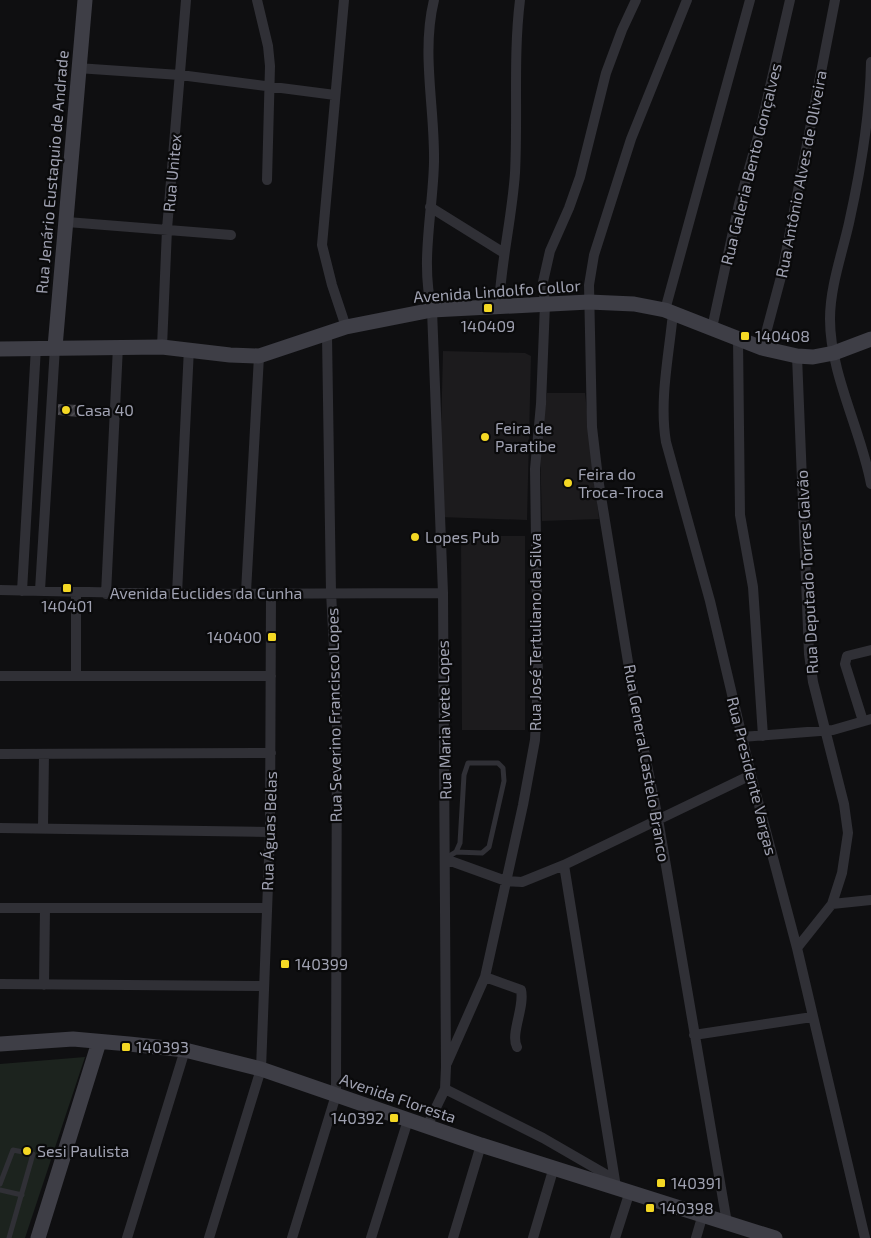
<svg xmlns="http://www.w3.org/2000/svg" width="871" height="1238" font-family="'Exo 2',sans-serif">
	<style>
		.built { fill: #1c1b1d }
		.pitch { fill: #1c231e }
		.building { fill: url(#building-hatch) }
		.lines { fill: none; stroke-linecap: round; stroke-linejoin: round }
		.lane { stroke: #303036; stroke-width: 5 }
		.street { stroke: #303036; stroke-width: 10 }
		.secondary { stroke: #3e3e46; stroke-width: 15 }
		.poi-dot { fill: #f4d824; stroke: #0a0a0b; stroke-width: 2 }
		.labels { text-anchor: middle; stroke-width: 4.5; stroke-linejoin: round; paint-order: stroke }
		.street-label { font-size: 16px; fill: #a0a2b2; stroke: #0a0a0b }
		.poi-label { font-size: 16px; fill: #a0a2b2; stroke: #0a0a0b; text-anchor: start }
	</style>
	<defs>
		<pattern id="building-hatch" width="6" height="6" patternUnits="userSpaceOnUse" patternTransform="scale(1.25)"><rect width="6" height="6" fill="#3a393e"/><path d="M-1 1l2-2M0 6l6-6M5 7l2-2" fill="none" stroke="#535258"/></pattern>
	</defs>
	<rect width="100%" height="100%" fill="#0f0f11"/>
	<path class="built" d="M443,351l82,2 6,3 -4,164 -88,-3z
		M547,393h38l14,126 -57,2 -2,-73z
		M461,536h64v194h-63z"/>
	<path class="pitch" d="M85,1057l-60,181h-25v-174z"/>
	<path class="building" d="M58,404l21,1 -1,12 -20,-2z"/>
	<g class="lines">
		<path class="lane" d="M446,858l10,-6 26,1 7,-6 15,-66 -1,-13 -5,-5h-30l-4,12 -4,68 -4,9
			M0,1184l13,-34 20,4 -24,84
			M0,1190l22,5"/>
		<path class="street" d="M257,0l11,46 2,20 -3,114
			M344,0l-22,245 10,40 14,42
			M687,0l-56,139 -37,116 -5,30 3,142 6,51 38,233 22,108 69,404
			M871,62c-1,55 -10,107 -22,161 -7,31 -19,64 -19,96 0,55 31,111 41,165
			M77,68l103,7 155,20
			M430,207l74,46
			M67,222l164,13
			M499,306c2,-45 13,-88 16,-133 3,-58 -2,-116 5,-173
			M665,310l85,-310
			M673,313c-4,42 -14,87 -7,129l44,159 41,174 46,173 68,290
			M712,328l27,-124 22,-78 29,-126
			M738,339l2,176 13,72 10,149
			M162,347l5,-118 19,-229
			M762,348l20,-75 53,-273
			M0,590l177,4 266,-1
			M40,590l15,-243
			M22,591l14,-244
			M76,592v84
			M246,592l13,-236
			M106,594l12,-248
			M177,594l12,-246
			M0,676h271
			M863,721l-18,-57 2,-8 24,-6
			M742,737l91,-7 38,-11
			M0,754l271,-1
			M0,828l270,4
			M43,828l1,-74
			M445,859l61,22 16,1 42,-17 187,-90
			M564,865l52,322
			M832,904l39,-4
			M0,908h266
			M797,948l35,-44 10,-31 6,-40 -4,-29 -31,-122 -4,-28 -12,-298
			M485,977l36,13c4,17 -11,44 -4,57
			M0,984l263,2
			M44,985l1,-77
			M694,1035l118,-18
			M447,1063l38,-86 38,-172 12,-65 3,-60 -3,-211 6,-65 4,-100 -2,-22 7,-31 19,-43 11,-31 26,-104 16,-43 14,-30
			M445,1089l98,49 71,41
			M427,1126l18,-37 1,-22 -3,-474 -11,-283c-12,-48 1,-99 2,-148 1,-54 -13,-109 0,-162
			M127,1238l58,-188
			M209,1238l52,-169 9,-237 1,-238
			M292,1238l44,-143 1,-390 -6,-113 -4,-256
			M371,1238l37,-118
			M453,1238l28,-93
			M533,1238l21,-71
			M615,1238l15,-47
			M696,1238l7,-24"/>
		<path class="secondary" d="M55,347l30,-347
			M0,349l162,-2 68,8 29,1 87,-29 86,-17 157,-8 45,2 31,6 97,38 35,8 16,1 21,-4 37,-14
			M0,1044l73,-5 56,5 56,6 76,19 220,76 294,93
			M38,1238l61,-196"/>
	</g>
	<g class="poi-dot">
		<rect x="483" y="303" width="10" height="10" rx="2.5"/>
		<rect x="740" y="331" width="10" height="10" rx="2.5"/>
		<circle cx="66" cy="410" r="5"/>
		<circle cx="485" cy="437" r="5"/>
		<circle cx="568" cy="483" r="5"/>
		<circle cx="415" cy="537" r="5"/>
		<rect x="62" y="583" width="10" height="10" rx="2.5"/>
		<rect x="267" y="632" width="10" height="10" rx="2.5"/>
		<rect x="280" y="959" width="10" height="10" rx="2.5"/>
		<rect x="121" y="1042" width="10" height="10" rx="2.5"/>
		<rect x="389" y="1113" width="10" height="10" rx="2.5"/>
		<circle cx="27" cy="1151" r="5"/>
		<rect x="656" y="1178" width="10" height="10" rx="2.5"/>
		<rect x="645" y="1203" width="10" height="10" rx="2.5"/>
	</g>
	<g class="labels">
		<g class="street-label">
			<text transform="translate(751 164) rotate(-76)" y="6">Rua Galeria Bento Gonçalves</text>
			<text transform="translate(52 172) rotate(-85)" y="6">Rua Jenário Eustaquio de Andrade</text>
			<text transform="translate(172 173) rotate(-85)" y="6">Rua Unitex</text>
			<text transform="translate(801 174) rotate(-79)" y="6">Rua Antônio Alves de Oliveira</text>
			<text transform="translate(497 291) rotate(-4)" y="6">Avenida Lindolfo Collor</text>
			<text transform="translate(807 572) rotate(-93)" y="6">Rua Deputado Torres Galvão</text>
			<text x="206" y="599">Avenida Euclides da Cunha</text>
			<text transform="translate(535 632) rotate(-90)" y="6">Rua José Tertuliano da Silva</text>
			<text transform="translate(334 715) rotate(-91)" y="6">Rua Severino Francisco Lopes</text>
			<text transform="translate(444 720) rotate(-91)" y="6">Rua Maria Ivete Lopes</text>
			<text transform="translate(647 763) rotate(80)" y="6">Rua General Castelo Branco</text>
			<text transform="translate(752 776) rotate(76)" y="6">Rua Presidente Vargas</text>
			<text transform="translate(269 831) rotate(-88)" y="6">Rua Águas Belas</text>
			<text transform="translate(398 1098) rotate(19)" y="6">Avenida Floresta</text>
		</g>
		<g class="poi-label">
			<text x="488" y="332" text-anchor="middle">140409</text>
			<text x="755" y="342">140408</text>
			<text x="76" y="416">Casa 40</text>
			<text x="495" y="434">Feira de<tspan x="495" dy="18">Paratibe</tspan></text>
			<text x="578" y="480">Feira do<tspan x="578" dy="18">Troca-Troca</tspan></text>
			<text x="425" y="543">Lopes Pub</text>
			<text x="67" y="612" text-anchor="middle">140401</text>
			<text x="262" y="643" text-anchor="end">140400</text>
			<text x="295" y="970">140399</text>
			<text x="136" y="1053">140393</text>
			<text x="384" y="1124" text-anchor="end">140392</text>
			<text x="37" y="1157">Sesi Paulista</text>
			<text x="671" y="1189">140391</text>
			<text x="660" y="1214">140398</text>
		</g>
	</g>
</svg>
